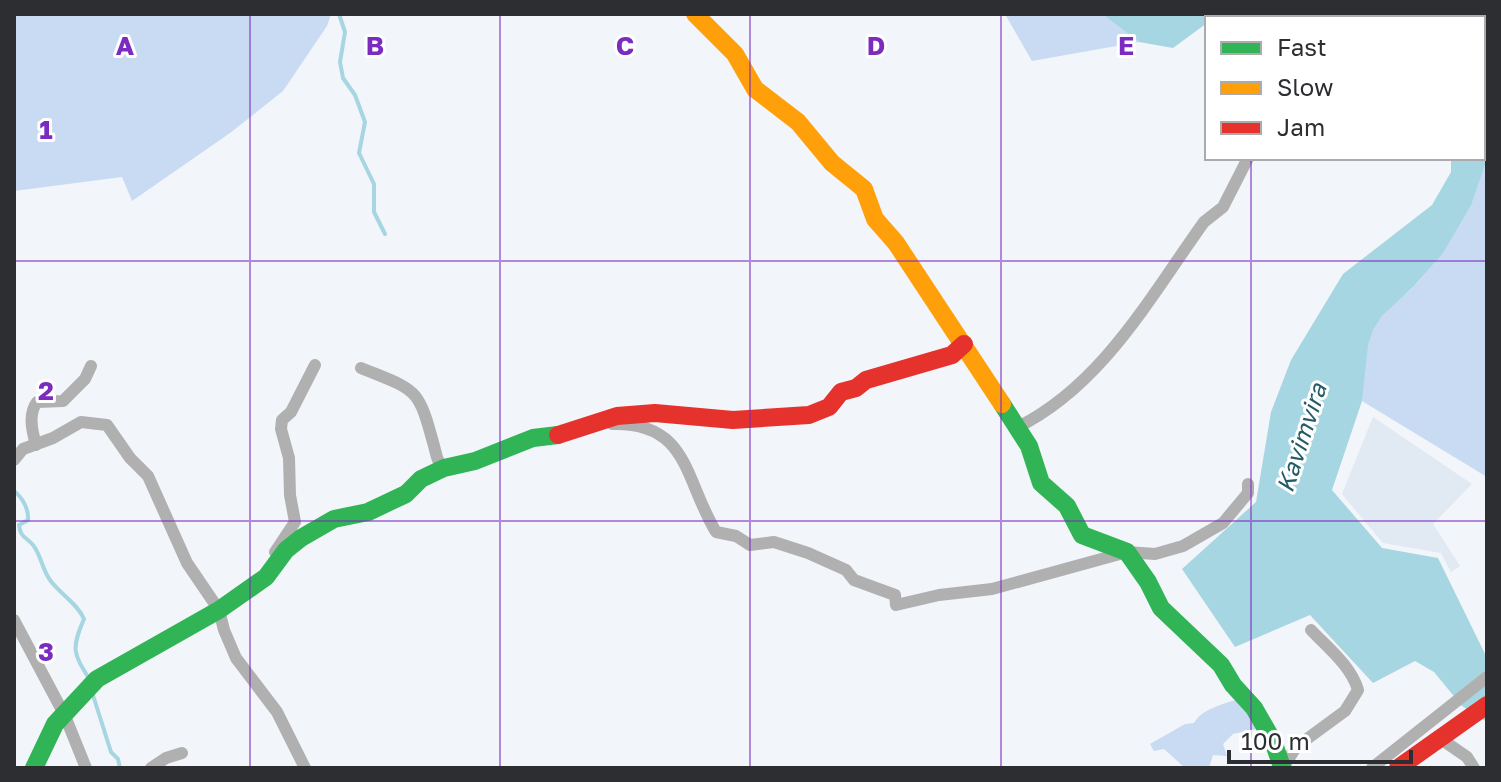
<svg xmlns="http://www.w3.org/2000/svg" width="1501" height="782" font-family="'Golos Text',sans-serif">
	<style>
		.built { fill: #e1e9f2 }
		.green { fill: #c8dbf3 }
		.water { fill: #a6d6e1 }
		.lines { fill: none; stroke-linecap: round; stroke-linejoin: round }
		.stream { stroke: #a6d6e1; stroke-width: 4 }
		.street { stroke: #b1b0b1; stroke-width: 12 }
		.fast { stroke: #30b455; stroke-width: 18 }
		.slow { stroke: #ff9f0a; stroke-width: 18 }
		.jam { stroke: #e5322d; stroke-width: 18 }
		.grid { fill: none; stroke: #7b2cbf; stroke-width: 2; stroke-opacity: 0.55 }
		.labels { text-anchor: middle; stroke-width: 6; stroke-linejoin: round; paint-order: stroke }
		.water-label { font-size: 24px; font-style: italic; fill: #235b66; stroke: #fff }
		.grid-label { font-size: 26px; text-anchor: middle; font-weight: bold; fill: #7b2cbf; stroke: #fff; stroke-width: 6; stroke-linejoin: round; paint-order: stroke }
	</style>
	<rect width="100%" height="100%" fill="#f2f5f9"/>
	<path class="built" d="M1373,417l99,67 -39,40 27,42 -9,6 -10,-19 -58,-10 -41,-49z"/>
	<path class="green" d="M14,14h317l-4,12 -44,65 -53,42 -98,68 -10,-24 -108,14z
		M1005,14h97l37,28 -107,19z
		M1450,14h37v58l-4,-8v-46h-28z
		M1487,159v318l-125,-76c2,-23 1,-52 12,-73 10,-19 29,-30 43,-45 35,-40 52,-74 70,-124z
		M1235,700l15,13 6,16 -23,5 -10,10 4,12 -14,-1 -4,13h-24l-21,-19 -10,2 -4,-7 35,-20 9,-1c8,-14 27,-18 41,-23z"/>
	<path class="water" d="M1102,14h229l-10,4h-114v5l-34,25 -34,-6z
		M1358,14h92l5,4h-82z
		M1483,64l4,8v87l-16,46 -28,48 -29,33 -32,30 -9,14 -5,15 -6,56 -30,89 50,58 56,10 49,100v64l-25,-16 -28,-34 -19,-11 -42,22 -63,-68 -75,32 -53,-78 74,-67 15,-90 20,-52 52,-86 89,-69 19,-33v-14h32z"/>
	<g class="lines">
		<path class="stream" d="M339,14l6,18 -5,30 3,16 12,17 10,27 -6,31 15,31v28l11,22
			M14,491c8,6 15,18 14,29l-9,5c1,12 7,12 14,20 8,10 9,24 17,35 10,14 28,24 34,39 -13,30 -11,34 6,61
			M92,692l19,60 7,7 2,9"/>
		<path class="street" d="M361,368c56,23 57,18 73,78 3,10 2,14 10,22
			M612,424c77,-2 72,55 104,108l20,4 14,9 24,-3 34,11 38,17 8,10 41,15 1,10 43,-10 53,-6 135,-37 28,2 28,-8 40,-23 25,-30v-9
			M1016,428c86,-42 134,-131 188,-206l19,-15 25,-49
			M36,445c-4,-14 -8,-31 1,-43l26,-1 22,-22 6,-13
			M14,460l9,-11 30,-11 28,-16 26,3 23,33 18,18 39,87 32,47 5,20 12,28 41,54 28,56
			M275,552l20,-30 -5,-27 -1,-37 -8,-29 1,-9 9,-8 24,-47
			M14,620l51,96 21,52
			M1438,737l29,20 7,11
			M151,768l15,-10 16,-5
			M1283,768l13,-21 49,-36 13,-21c-7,-24 -30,-42 -47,-60
			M1372,768l115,-91"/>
		<path class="fast" d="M1002,404l27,42 12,37 26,23 15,29 45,17 21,30 13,26 60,57 12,20 21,23 19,33 9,26
			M34,768l21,-44 42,-45 122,-69 47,-33 20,-27 15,-12 33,-19 34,-7 38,-18 15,-15 23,-11 31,-7 58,-23 25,-3"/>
		<path class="slow" d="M695,14l40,40 20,35 43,33 34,41 32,26 11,30 21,24 106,161"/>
		<path class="jam" d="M558,435l59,-19 38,-3 78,7 76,-5 20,-8 12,-15 15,-4 10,-8 86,-25 12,-11
			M1398,768l89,-63"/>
	</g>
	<path class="grid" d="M250,14v754M500,14v754M750,14v754M1001,14v754M1251,14v4M1251,158v610M14,261h1473M14,521h1473"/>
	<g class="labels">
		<g class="water-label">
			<text transform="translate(1302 438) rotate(-72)" y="8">Kavimvira</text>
		</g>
	</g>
	<g class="grid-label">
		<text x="125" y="55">A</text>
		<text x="375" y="55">B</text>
		<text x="625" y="55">C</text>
		<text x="876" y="55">D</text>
		<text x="1126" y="55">E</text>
		<text x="46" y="139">1</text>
		<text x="46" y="400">2</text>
		<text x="46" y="661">3</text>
	</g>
	<rect width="1501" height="782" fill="none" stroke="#2c2e31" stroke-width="32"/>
	<rect x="1205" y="16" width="280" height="144" fill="#ffffff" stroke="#ababad" stroke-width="2"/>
	<rect x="1221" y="42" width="40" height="12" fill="#30b455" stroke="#ababad" stroke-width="2"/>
	<text x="1277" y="56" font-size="24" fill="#2c2e31">Fast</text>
	<rect x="1221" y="82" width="40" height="12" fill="#ff9f0a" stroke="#ababad" stroke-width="2"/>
	<text x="1277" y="96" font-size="24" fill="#2c2e31">Slow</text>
	<rect x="1221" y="122" width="40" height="12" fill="#e5322d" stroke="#ababad" stroke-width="2"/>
	<text x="1277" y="136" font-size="24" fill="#2c2e31">Jam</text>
	<path d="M1229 750v12h182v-12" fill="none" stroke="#2c2e31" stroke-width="4"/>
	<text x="1241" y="750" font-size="24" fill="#2c2e31" stroke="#ffffff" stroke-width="6" paint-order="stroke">100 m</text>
</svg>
